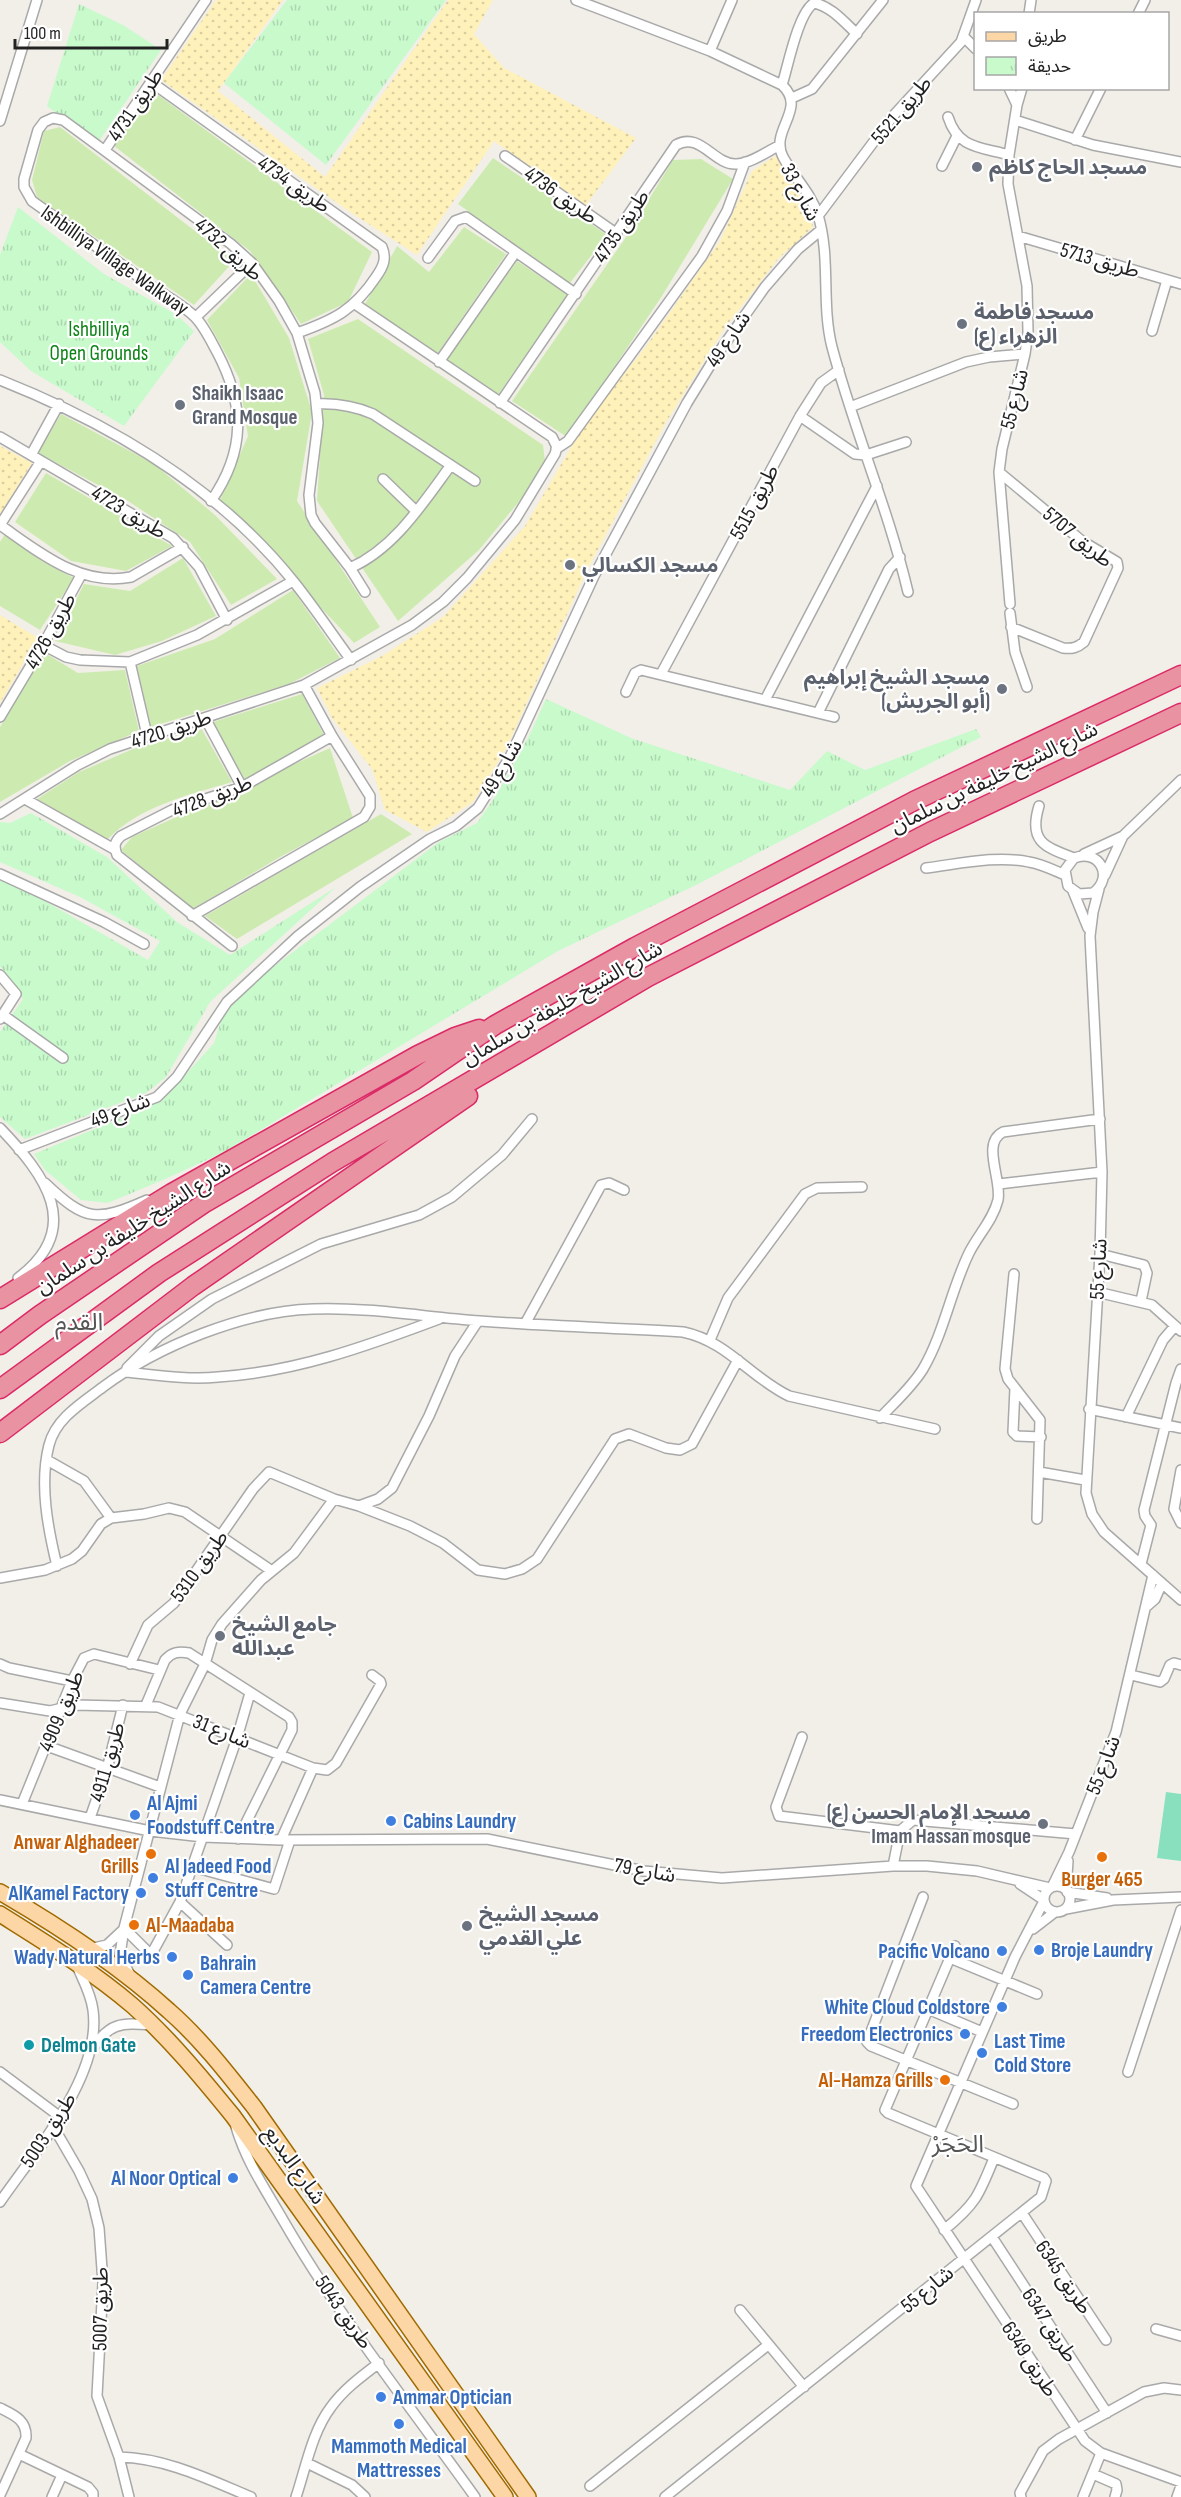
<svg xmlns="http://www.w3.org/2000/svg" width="1181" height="2497" font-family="'Sofia Sans Condensed','Noto Sans Arabic',sans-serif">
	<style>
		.grass { fill: #cdebb0 }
		.sand { fill: url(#sand-dots) }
		.park { fill: url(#park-tufts) }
		.pitch { fill: #88e0be }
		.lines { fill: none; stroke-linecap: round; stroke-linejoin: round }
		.minor-casing { stroke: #a9a9a9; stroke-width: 12 }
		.primary-casing { stroke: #a06b00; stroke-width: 18 }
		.motorway-casing { stroke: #dc2a67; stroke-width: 21 }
		.minor { stroke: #fff; stroke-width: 9 }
		.primary { stroke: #fcd6a4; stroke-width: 15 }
		.motorway { stroke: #e892a2; stroke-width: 18 }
		.worship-dot { fill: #6b7280; stroke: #fff; stroke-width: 2 }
		.shop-dot { fill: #3f7fe0; stroke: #fff; stroke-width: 2 }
		.food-dot { fill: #e8710a; stroke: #fff; stroke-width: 2 }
		.culture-dot { fill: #0f9aa8; stroke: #fff; stroke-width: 2 }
		.labels { text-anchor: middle; stroke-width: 4.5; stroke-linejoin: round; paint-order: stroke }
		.street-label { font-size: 21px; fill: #222; stroke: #fff }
		.worship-label { font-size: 21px; font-weight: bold; fill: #5b616d; stroke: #fff; text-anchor: start }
		.park-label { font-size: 21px; fill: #0c8416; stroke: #fff }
		.shop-label { font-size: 21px; font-weight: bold; fill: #366cbe; stroke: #fff; text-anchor: start }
		.food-label { font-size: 21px; font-weight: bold; fill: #c56008; stroke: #fff; text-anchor: end }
		.culture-label { font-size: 21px; font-weight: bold; fill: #0d838f; stroke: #fff; text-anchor: start }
		.quarter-label { font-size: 24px; fill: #555; stroke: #fff }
	</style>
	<defs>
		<pattern id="sand-dots" width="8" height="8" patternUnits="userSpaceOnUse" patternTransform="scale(1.5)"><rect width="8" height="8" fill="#fff1ba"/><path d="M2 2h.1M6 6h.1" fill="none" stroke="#dacea0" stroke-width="1.8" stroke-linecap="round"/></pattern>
		<pattern id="park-tufts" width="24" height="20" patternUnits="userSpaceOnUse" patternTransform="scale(1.5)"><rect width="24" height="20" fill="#c8facc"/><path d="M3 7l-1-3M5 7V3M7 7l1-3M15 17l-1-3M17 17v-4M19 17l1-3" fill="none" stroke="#acd6af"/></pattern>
	</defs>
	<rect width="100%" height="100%" fill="#f2efe9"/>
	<path class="grass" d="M154,92l218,160 -24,50 -47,22 -51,-73 -136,-105z
		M60,127l174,134 -40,44 -157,-108 -5,-17 12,-49z
		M493,158l114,77 -37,48 -112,-79z
		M701,159l32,20 -71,117 -95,141 -55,-36 112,-161 49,-80z
		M464,227l42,27 -72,105 -69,-55 32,-58 32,26z
		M517,261l51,34 -70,100 -51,-35z
		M251,274l38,64 23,74 -15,89 83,126 -26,16 -134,-143 28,-64 -9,-58 -32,-58z
		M358,319l185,126 3,24 -67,81 -81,71 -81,-120 7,-106 -16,-56z
		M61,414l93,50 61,51 62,64 -46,26 -41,-63 -62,-41 -90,-48z
		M46,473l126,73 -46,25 -55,-10 -56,-39z
		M5,534l40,29 29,15 -34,52 -40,-24v-64z
		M183,558l33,58 -54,25 -47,14 -60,-14 29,-57 46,7z
		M293,590l47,68 -51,26 -138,43 -14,-61 78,-27z
		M45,653l33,20 47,-3 14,61 -69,30 -70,41v-75z
		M302,694l22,41 -77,49 -34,-62z
		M201,728l31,54c-43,13 -93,24 -125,58l-70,-41 42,-27 54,-23z
		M330,748l23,70 -73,39 -87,52 -72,-59 11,-13z
		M381,814l31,20 -175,105 -32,-23z"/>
	<path class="sand" d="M216,0h67l-65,91 107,86 123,-177h45l-19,34 30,34 132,70 -50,67 -92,-64 -77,114 -64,-41 -192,-134z
		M777,155l33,57 3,15 -35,32 -54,70 -59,95 -78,146 -81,179 -33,53 -46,30 -42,-22 -13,-41 -40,-51 -15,-30 65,-32 61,-39 82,-91 59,-101 63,-80 73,-104 32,-70z
		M0,446l32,17 -32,51z
		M0,615l38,23 -38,65z"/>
	<path class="park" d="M287,0h159l-120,165 -102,-82z
		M79,4l44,21 38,25 -64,94 -50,-38z
		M18,207l86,67 73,41 17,16 -70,95 -93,-55 -31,-29v-87z
		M546,699l85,39 159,52 37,-39 38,19 111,-41 5,8 -285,148 -138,66 -334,201 -59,27 -57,24 -27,-3 -36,-30 -11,-16 128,-53 52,-58 13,-41 212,-160 38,-19 20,-29 33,-60z
		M31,813l76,44 70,65 53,33 106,-68 -126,115 -44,75 -20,16 -121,46 -25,-22v-85l23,-33 -23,-33v-87l50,25 98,56 12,-19 -80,-44 -80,-35v-40l10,1z"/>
	<path class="pitch" d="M1166,1792l15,2v67l-24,-3z"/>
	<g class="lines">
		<defs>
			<path id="minor" d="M576,0l134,51 72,34c26,24 -13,45 1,72 11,20 28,36 35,58 13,43 3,89 14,132 22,83 56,161 76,245
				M1029,14l2,-14
				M1138,14l7,-14
				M964,37l12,12
				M710,51l22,-51
				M151,82l231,165c5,12 1,20 -6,30 -22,33 -42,43 -79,56
				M782,85c6,-19 16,-72 32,-82 17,3 31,20 43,31
				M1009,88l8,17
				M792,98l20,-9 71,-89
				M948,117c10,32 33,30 61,38
				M1015,120l78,25 88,17
				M0,121l37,-121
				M1075,140l26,-52
				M105,150l101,-150
				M505,156l112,78
				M942,166l15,-30
				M818,216l75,-100 68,-74 15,-42
				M1018,236l163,48
				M428,258l27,-37 11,-4 110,77
				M196,317l56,-54
				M1152,331l15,-51
				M439,362l76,-109
				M0,380c111,44 219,108 294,202 20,25 38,52 57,78
				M500,403l176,-258c24,-14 38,20 60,19 14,0 32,-13 44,-19
				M317,404c21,-1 37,2 56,10l102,67
				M850,407l116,-45 23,-5 36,-3
				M800,416l55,38 11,1 40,-13
				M0,437l173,101 26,29 28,53
				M556,449l12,-8 134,-185 25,-45 18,-49
				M31,455l28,-51
				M999,472l83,69 35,21 1,6 -34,74c-7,6 -12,7 -21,6l-52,-21
				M383,479l33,32
				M211,501c35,-50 34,-96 6,-149 -6,-11 -13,-26 -22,-35 -13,-13 -33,-23 -48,-34 -38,-28 -77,-55 -115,-82l-8,-14v-8l14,-49 6,-8 9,-4 10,2 168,124 21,19 27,38 18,32 18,60 3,30 -9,72 2,20 4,8 35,45 15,24
				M0,525c39,27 80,62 131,52l52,-30
				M0,525l41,-64
				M350,568c44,-19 73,-65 101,-103
				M1010,604l-11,-132 3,-23 23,-95 3,-22 -1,-46 -19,-102 1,-29 8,-50 5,-17
				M1010,613l5,39 12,35
				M43,645l23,12 14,3 50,2 67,-27 96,-54
				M130,662l17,73
				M661,674l139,-258 21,-33 18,-13
				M626,692l9,-19 6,-3 193,47
				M765,700l112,-214
				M818,713l71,-144 11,-12
				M0,717l43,-72 38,-70
				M205,718l37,69
				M25,799l89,50
				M1039,806c-11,36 6,41 35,52 25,-10 41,19 19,35l-14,1 -11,-8 -3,-16 9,-12
				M0,814l78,-49 32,-16 194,-64 108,-60 31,-23 24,-24 48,-58 40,-66 2,-7 -5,-10 -197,-133
				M1084,854l39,-18 58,-56
				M926,868c33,-4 70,-13 103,-6 13,2 24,8 36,13
				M0,874l104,48 40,22
				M1105,875l17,-37
				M1099,889l-6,23 -3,24 12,236 -2,82 -14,239 6,21 12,18 77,68
				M1073,891l15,37
				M192,916l172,-99 6,-10v-11l-38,-60 -28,-51
				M232,946l-115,-91c-3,-8 -3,-13 4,-19l51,-26 70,-23 90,-51
				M0,975l16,19 -16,25
				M3,1015l60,43
				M0,1128c45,47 85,100 18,150
				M19,1150l138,-53 20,-20 50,-75 71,-66 62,-49 70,-48 26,-13 22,-18 32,-51 84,-181 93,-173 27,-44 51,-72 33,-38 23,-19
				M45,1183c41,39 52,39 102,17
				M999,1184l103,-12
				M1100,1254l44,11 3,8 -6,28
				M1014,1274l-9,95 3,10 32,41 -3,99
				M1097,1292l55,13 29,26
				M525,1324l76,-139 8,-2 15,7
				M710,1340l18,-42 77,-104 12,-6 45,-1
				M127,1368l32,-32 53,-37 109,-55 98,-29 33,-18 50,-42 30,-36
				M126,1372c30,3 61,8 92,5 78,-5 149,-31 221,-58
				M1015,1388l-2,44 4,4 24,1
				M1089,1409l92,19
				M1126,1417l37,-77 12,-14
				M880,1418c15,-16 32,-31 43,-49 21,-36 28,-79 46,-116 9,-18 24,-33 29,-53 4,-21 -17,-57 5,-68l97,-13
				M47,1460l37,21 27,37
				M1181,1470l-7,39 7,14
				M1039,1472l46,8
				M359,1506l19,-7 14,-11 37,-72 26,-60 23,-35
				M1141,1564l10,-39 -6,-9 -1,-6 32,-127 5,-14
				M57,1566c-9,-37 -18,-82 -8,-121 7,-27 33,-42 54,-58 55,-41 141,-76 210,-78 56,-2 111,8 167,12 68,5 136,7 203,11 44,9 68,46 106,64l146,33
				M0,1578l45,-8 27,-11 10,-8 19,-27 10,-6 33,-4 25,-6 16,4 87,59
				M1147,1606l8,-7 7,-16
				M0,1664l9,4 63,13
				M130,1664l18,-39 26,-22 79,-114 16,-17 65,27 25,7 51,20 33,17 35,27 27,4 17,-5 15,-10 78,-120 14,-5 37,14 14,2 12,-6 46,-84
				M1131,1675l29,7 4,-3 6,-14 4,-2 7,2
				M0,1703l50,8 25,-6 83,2 155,61 14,2 9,-7 45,-79 -1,-3 -8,-6
				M146,1705l19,-45c7,-8 14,-9 24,-7l100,64 3,5v8l-54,109
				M802,1737l-26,70 3,9 121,15
				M47,1746l113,41
				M0,1800l150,31 53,6 78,3 206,-1 157,32 78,7 171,-12h34l50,5 73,17
				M22,1804l50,-123 12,-23 10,-4 65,16
				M90,1818l17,-49 16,-64
				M281,1840l32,-72
				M893,1866l7,-35 13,-11 163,14
				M193,1867l81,22 16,-49
				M1020,1884l24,16
				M1044 1899a13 13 0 1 1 26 0a13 13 0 1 1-26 0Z
				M1052,1887l17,-35 47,-120 37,-157
				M1066,1890l2,-29
				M1067,1892l40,6
				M923,1897l-56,145 4,4 142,58
				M1044,1901l-29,56 -99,229 169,255 16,12 80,29
				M180,1902l47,43
				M1066,1909l47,-9 68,-3
				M124,1928l27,27 29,-53 57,-164 13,-45
				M1033,1929l22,-17
				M89,1949l18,-4 16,-15
				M950,1958l87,36
				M129,1973l-9,-18 4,-27 56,-214 25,-50 7,-24 10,-16 39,-44 33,-27 40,-54
				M928,2009l54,23
				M92,2049c18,-27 29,-26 60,-24
				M0,2072l59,44
				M1128,2072l53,-162
				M53,2126l26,45 13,28 7,29 4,55 -6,113 22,61 10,40
				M236,2127c10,34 29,62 47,93 56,97 127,186 192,277
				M0,2202c35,-51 102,-126 93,-192 -2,-16 -10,-30 -16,-44
				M1022,2213l84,127
				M944,2230c32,-26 35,-35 50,-72
				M992,2237l115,176
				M740,2310l64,77
				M1156,2329l25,7
				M0,2408c14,7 27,12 26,30l-26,57
				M19,2454l69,33 5,6v4
				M119,2457c47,1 89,22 132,40
				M307,2463l45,22 13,12
				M1093,2474l23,10 1,6 -2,7
				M590,2486l178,-141
				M52,2497l10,-22
				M296,2497c10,-30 16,-65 35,-90 13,-18 31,-31 48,-44
				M665,2497l376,-300 5,-16 -2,-3 -156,-65 -3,-3 70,-164
				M1021,2497l-1,-4 23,-42 16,-12 85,-47 20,-4 17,2
				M1083,2497l18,-44
				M1177,2497l4,-11"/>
			<path id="primary" d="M0,1892c55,32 122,76 169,119 32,28 59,63 85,96l274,390
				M0,1914c46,29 92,57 133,92 37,33 69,72 100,110l272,381"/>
			<path id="motorway" d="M0,1299l172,-106 246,-138 37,-18 24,-8
				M0,1345l40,-30 163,-111 210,-123 82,-56 140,-78 279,-146 267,-126
				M0,1389l159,-116 174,-111 315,-185 282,-145 251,-119
				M0,1433l193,-147 275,-190"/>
		</defs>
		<use href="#minor" class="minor-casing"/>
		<use href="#primary" class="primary-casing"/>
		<use href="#motorway" class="motorway-casing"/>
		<use href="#minor" class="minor"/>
		<use href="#primary" class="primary"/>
		<use href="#motorway" class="motorway"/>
	</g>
	<g class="worship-dot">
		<circle cx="977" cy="167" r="6"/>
		<circle cx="962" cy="324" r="6"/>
		<circle cx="180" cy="405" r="6"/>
		<circle cx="570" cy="565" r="6"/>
		<circle cx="1002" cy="689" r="6"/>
		<circle cx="220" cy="1636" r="6"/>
		<circle cx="1043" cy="1824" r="6"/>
		<circle cx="467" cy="1926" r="6"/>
	</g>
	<g class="shop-dot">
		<circle cx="135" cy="1815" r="6"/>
		<circle cx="391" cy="1821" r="6"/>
		<circle cx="153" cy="1878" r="6"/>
		<circle cx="141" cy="1893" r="6"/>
		<circle cx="1039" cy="1950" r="6"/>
		<circle cx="1002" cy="1951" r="6"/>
		<circle cx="172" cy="1957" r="6"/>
		<circle cx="188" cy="1975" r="6"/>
		<circle cx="1002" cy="2007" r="6"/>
		<circle cx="965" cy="2034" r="6"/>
		<circle cx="982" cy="2053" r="6"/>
		<circle cx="233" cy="2178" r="6"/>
		<circle cx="381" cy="2397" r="6"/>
		<circle cx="399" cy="2424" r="6"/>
	</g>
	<g class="food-dot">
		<circle cx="151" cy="1854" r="6"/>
		<circle cx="1102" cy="1857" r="6"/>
		<circle cx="134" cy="1925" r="6"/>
		<circle cx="945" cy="2080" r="6"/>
	</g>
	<circle class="culture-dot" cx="29" cy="2045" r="6"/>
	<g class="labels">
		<g class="street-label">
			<text transform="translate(135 105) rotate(-56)" y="7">طريق 4731</text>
			<text transform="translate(901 110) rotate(-50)" y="7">طريق 5521</text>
			<text transform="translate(294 184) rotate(35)" y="7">طريق 4734</text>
			<text transform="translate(801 192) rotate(62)" y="7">شارع 33</text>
			<text transform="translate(561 195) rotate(35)" y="7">طريق 4736</text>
			<text transform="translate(621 226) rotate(-56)" y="7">طريق 4735</text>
			<text transform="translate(229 249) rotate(42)" y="7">طريق 4732</text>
			<text transform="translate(115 260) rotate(35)" y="7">Ishbilliya Village Walkway</text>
			<text transform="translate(1100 260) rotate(16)" y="7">طريق 5713</text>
			<text transform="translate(728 339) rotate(-56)" y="7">شارع 49</text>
			<text transform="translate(1014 399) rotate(-76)" y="7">شارع 55</text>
			<text transform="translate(754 502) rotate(-62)" y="7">طريق 5515</text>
			<text transform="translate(129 512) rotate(31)" y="7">طريق 4723</text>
			<text transform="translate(1078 537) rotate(39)" y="7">طريق 5707</text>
			<text transform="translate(50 631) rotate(-61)" y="7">طريق 4726</text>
			<text transform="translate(171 729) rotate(-18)" y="7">طريق 4720</text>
			<text transform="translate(501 768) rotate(-60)" y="7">شارع 49</text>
			<text transform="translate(994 777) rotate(-26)" y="7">شارع الشيخ خليفة بن سلمان</text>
			<text transform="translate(212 796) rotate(-21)" y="7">طريق 4728</text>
			<text transform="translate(562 1003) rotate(-30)" y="7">شارع الشيخ خليفة بن سلمان</text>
			<text transform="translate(120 1110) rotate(-21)" y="7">شارع 49</text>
			<text transform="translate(133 1227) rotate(-33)" y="7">شارع الشيخ خليفة بن سلمان</text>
			<text transform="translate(1098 1269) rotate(-87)" y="7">شارع 55</text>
			<text transform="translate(199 1566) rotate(-54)" y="7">طريق 5310</text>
			<text transform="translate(61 1711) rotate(-67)" y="7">طريق 4909</text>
			<text transform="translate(222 1731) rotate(22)" y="7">شارع 31</text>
			<text transform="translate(107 1762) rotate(-74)" y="7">طريق 4911</text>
			<text transform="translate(1103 1765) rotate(-69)" y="7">شارع 55</text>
			<text transform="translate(645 1870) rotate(10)" y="7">شارع 79</text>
			<text transform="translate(48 2130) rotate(-57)" y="7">طريق 5003</text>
			<text transform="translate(295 2165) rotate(55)" y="7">شارع البديع</text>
			<text transform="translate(1064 2277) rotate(56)" y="7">طريق 6345</text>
			<text transform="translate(927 2289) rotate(-39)" y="7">شارع 55</text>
			<text transform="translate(100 2309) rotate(-89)" y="7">طريق 5007</text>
			<text transform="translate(344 2312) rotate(55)" y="7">طريق 5043</text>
			<text transform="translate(1050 2325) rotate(57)" y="7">طريق 6347</text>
			<text transform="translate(1030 2359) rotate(57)" y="7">طريق 6349</text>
		</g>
		<g class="worship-label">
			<text x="989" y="174">مسجد الحاج كاظم</text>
			<text x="974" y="319">مسجد فاطمة<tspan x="974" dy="24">الزهراء (ع)</tspan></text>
			<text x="192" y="400">Shaikh Isaac<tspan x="192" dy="24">Grand Mosque</tspan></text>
			<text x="582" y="572">مسجد الكسالي</text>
			<text x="990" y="684" text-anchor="end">مسجد الشيخ إبراهيم<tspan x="990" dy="24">(أبو الجريش)</tspan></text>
			<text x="232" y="1631">جامع الشيخ<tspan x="232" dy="24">عبدالله</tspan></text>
			<text x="1031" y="1819" text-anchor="end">مسجد الإمام الحسن (ع)<tspan x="1031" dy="24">Imam Hassan mosque</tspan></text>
			<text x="479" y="1921">مسجد الشيخ<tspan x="479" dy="24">علي القدمي</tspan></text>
		</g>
		<g class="park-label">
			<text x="99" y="336">Ishbilliya<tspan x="99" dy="24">Open Grounds</tspan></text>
		</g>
		<g class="shop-label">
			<text x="147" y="1810">Al Ajmi<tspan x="147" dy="24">Foodstuff Centre</tspan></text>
			<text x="403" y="1828">Cabins Laundry</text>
			<text x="165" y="1873">Al Jadeed Food<tspan x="165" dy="24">Stuff Centre</tspan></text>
			<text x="129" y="1900" text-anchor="end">AlKamel Factory</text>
			<text x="1051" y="1957">Broje Laundry</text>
			<text x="990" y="1958" text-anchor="end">Pacific Volcano</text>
			<text x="160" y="1964" text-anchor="end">Wady Natural Herbs</text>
			<text x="200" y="1970">Bahrain<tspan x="200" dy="24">Camera Centre</tspan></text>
			<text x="990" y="2014" text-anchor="end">White Cloud Coldstore</text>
			<text x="953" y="2041" text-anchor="end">Freedom Electronics</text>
			<text x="994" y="2048">Last Time<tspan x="994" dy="24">Cold Store</tspan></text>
			<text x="221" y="2185" text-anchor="end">Al Noor Optical</text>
			<text x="393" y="2404">Ammar Optician</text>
			<text x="399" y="2453" text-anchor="middle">Mammoth Medical<tspan x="399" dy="24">Mattresses</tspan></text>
		</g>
		<g class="food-label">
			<text x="139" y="1849">Anwar Alghadeer<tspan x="139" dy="24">Grills</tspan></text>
			<text x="1102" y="1886" text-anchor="middle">Burger 465</text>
			<text x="146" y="1932" text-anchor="start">Al-Maadaba</text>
			<text x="933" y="2087">Al-Hamza Grills</text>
		</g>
		<g class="culture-label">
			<text x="41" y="2052">Delmon Gate</text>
		</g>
		<g class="quarter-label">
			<text x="79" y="1330">القدم</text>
			<text x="958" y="2152">الحَجَرْ</text>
		</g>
	</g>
	<rect x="974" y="12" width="195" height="78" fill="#ffffff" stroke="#a7a7a7" stroke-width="1.5"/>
	<rect x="986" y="32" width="30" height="9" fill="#fcd6a4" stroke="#a7a7a7" stroke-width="1.5"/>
	<text x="1028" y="42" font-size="18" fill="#222222">طريق</text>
	<rect x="986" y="57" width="30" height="18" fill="url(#park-tufts)" stroke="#a7a7a7" stroke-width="1.5"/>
	<text x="1028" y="72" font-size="18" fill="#222222">حديقة</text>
	<path d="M15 39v9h152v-9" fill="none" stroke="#222222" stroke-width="3"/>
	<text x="24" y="39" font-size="18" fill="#222222" stroke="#ffffff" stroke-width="4.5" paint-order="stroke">100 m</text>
</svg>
